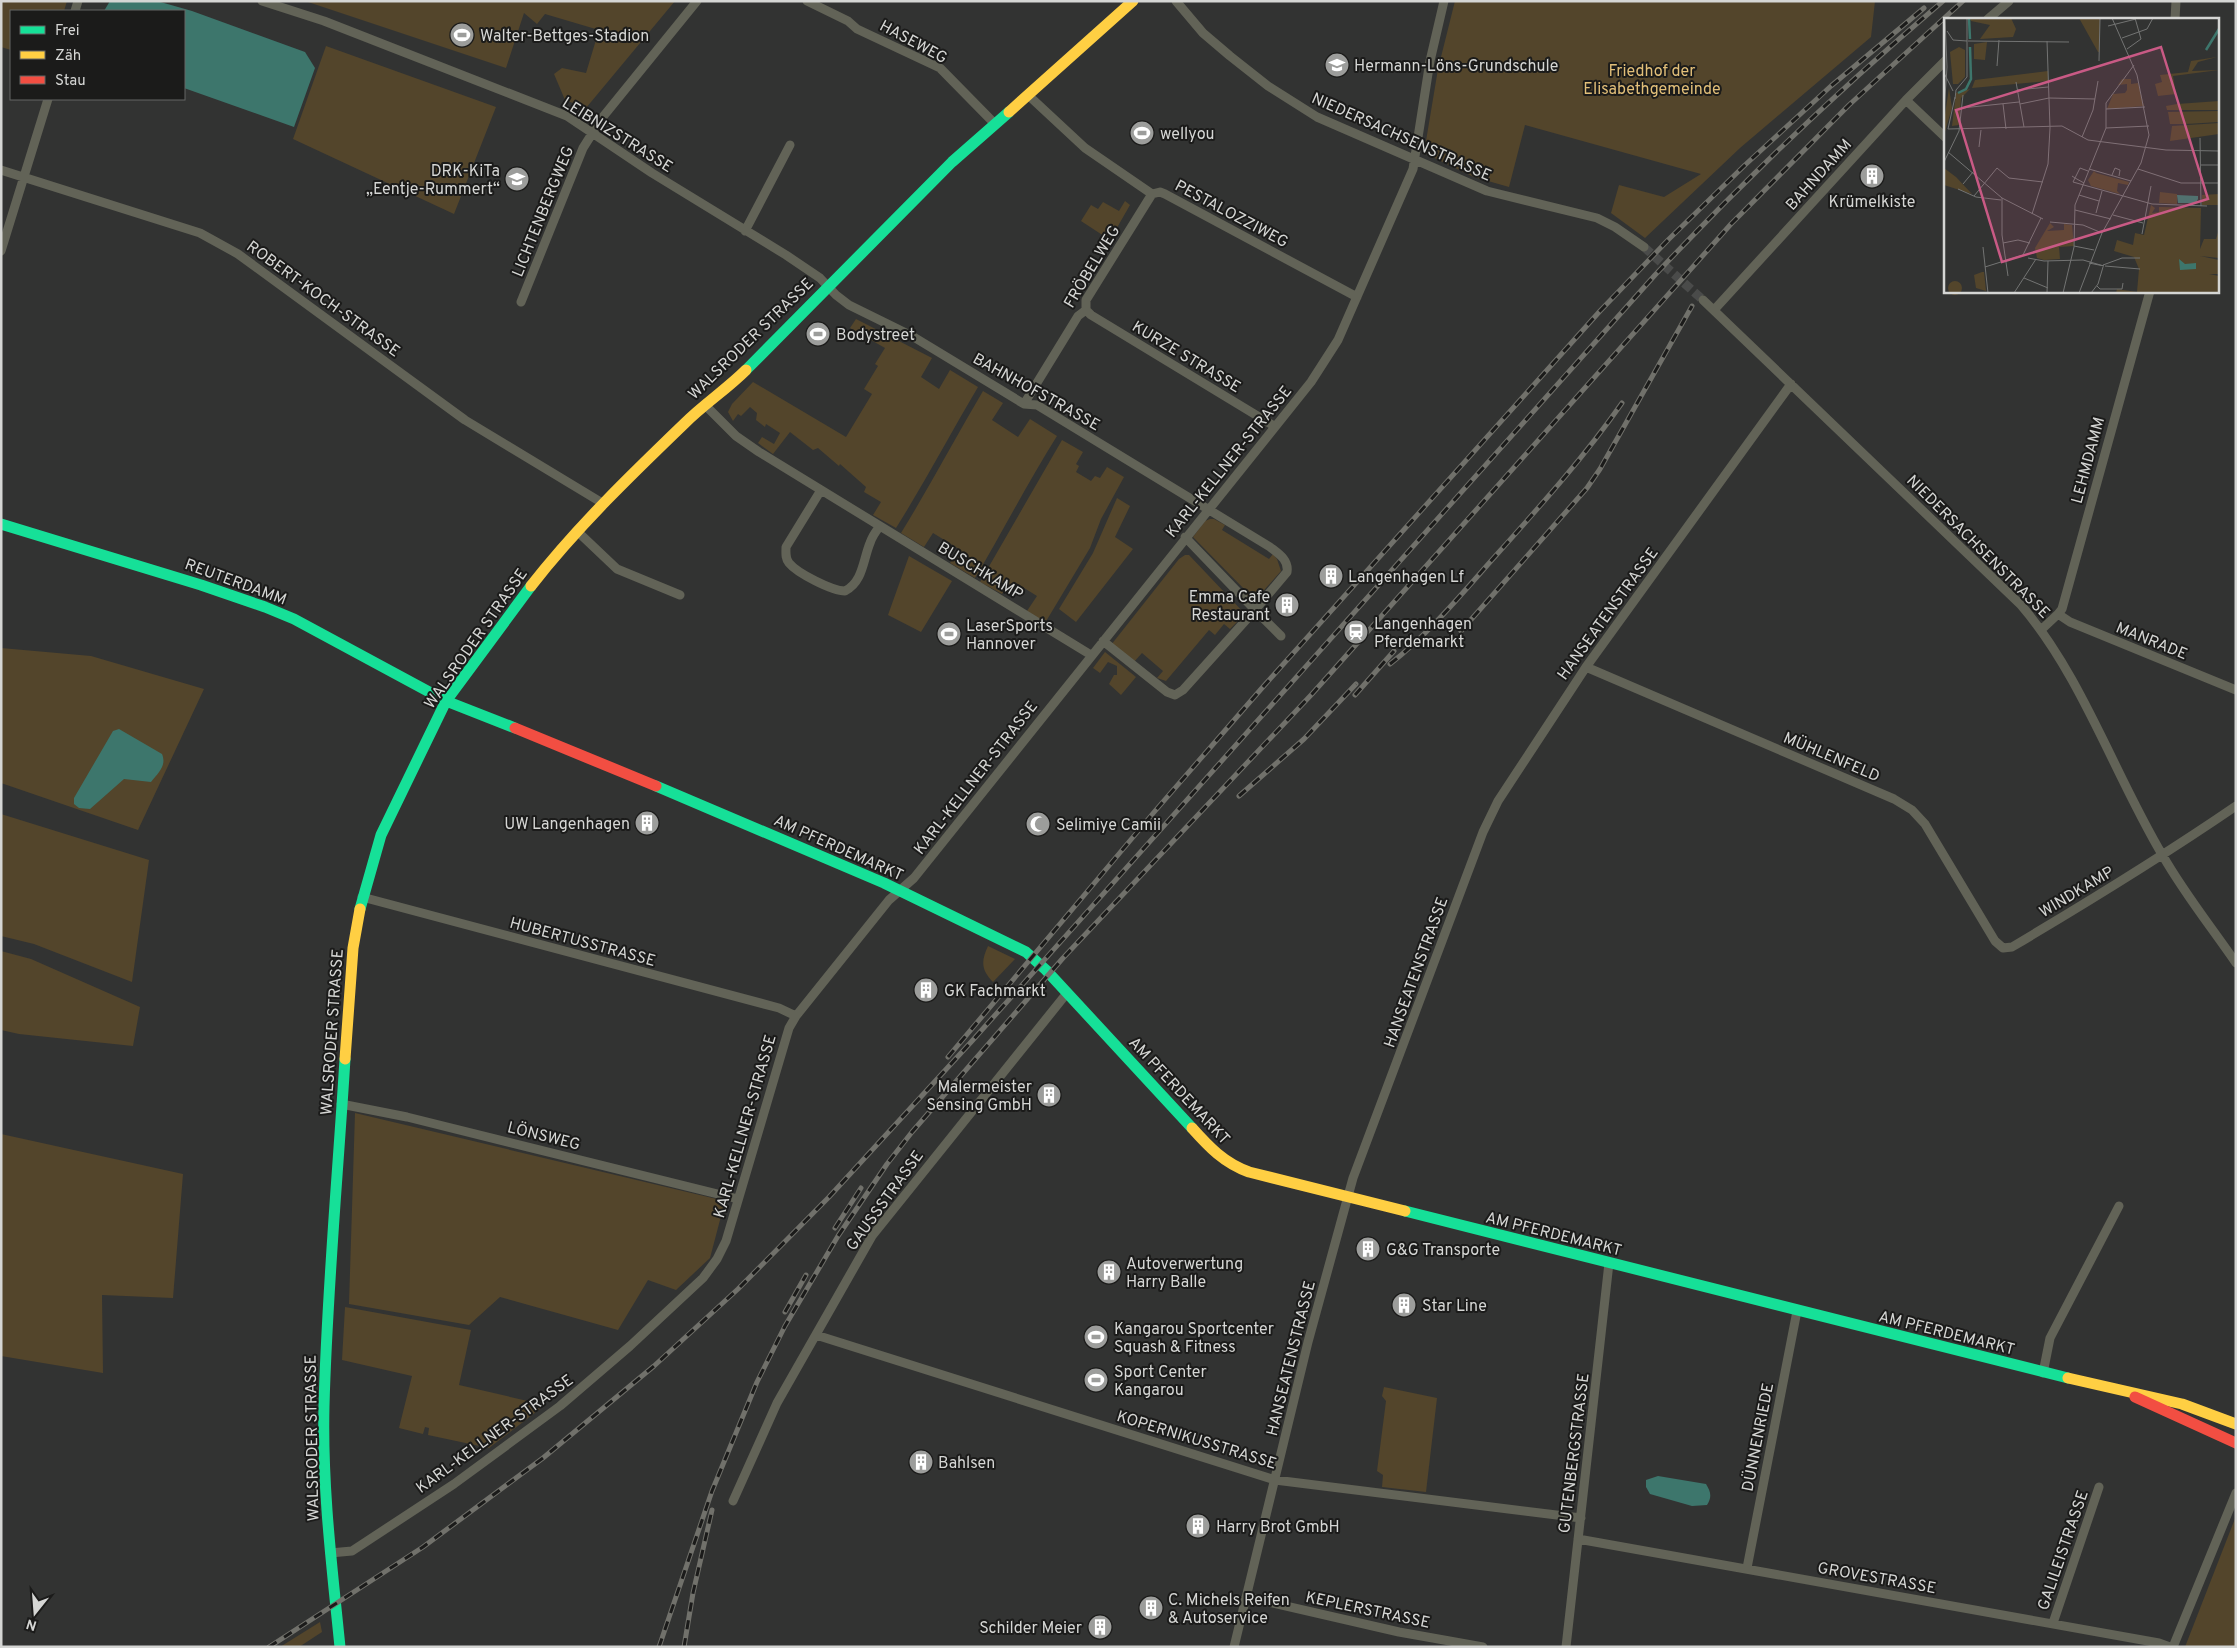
<svg xmlns="http://www.w3.org/2000/svg" width="2237" height="1648" font-family="Overpass,sans-serif">
	<style>
		.green { fill: #53452b }
		.water { fill: #3d766c }
		.lines { fill: none; stroke-linecap: round; stroke-linejoin: round }
		.street-tunnel { stroke: #4a4b4a; stroke-width: 9; stroke-dasharray: 9 4.5; stroke-linecap: butt }
		.street { stroke: #626357; stroke-width: 9 }
		.fast { stroke: #16e098; stroke-width: 11 }
		.slow { stroke: #ffcf43; stroke-width: 11 }
		.jam { stroke: #f24e42; stroke-width: 11 }
		.rail-casing { stroke: #71716b; stroke-width: 5 }
		.rail { stroke: #1b1b1a; stroke-width: 3; stroke-dasharray: 9; stroke-linecap: butt }
		.labels { text-anchor: middle; stroke-width: 4; stroke-linejoin: round; paint-order: stroke }
		.poi-label { font-size: 16px; fill: #d5d6d4; stroke: #1b1b1a; text-anchor: start }
		.street-label { font-size: 16px; fill: #d5d6d4; stroke: #1b1b1a }
		.park-label { font-size: 16px; fill: #e2bf79; stroke: #1b1b1a }
		.inset-river { fill: none; stroke: #3d766c; stroke-width: 2.5 }
		.inset-road { fill: none; stroke: #737473; stroke-width: 1 }
		.view { fill: #c95a85; fill-opacity: 0.15; stroke: #c95a85; stroke-width: 2.5 }
		.inset-edge { fill: none; stroke: #d5d6d4; stroke-width: 2.5 }
	</style>
	<rect width="100%" height="100%" fill="#323332"/>
	<path class="green" d="M1,1h66l-3,10h-53v39l-10,-3z
		M305,1h370l-89,107 -21,-8 -11,-26 8,-6 24,5 13,-43 -54,-16 -8,10 -13,-11 -18,55z
		M1455,1h420l-4,36 -131,111 -95,90 -34,-25 8,-28 45,12 37,-23 -176,-49 -16,62 -35,-10 -50,-24 14,-84z
		M326,46l170,61 -42,107 -161,-75z
		M1125,201l5,4 -20,35 -29,-19 10,-16 7,4 5,-7 16,9z
		M856,319l76,39 -11,19 18,12 11,-19 28,17c-28,47 -53,95 -82,141l-23,-13 8,-13 -17,-10 2,-5 -26,-23 -1,2 -21,-18 -5,2 -23,-18 -17,22 -15,-11 4,-6 12,7 6,-11 -14,-9 -1,3 -9,-7 1,-7 -7,-6 -9,9 -3,-2 -5,7 -5,-9 4,-8 21,-22 93,55 26,-43 -8,-5 14,-23 -3,-2 10,-16 -35,-20z
		M983,391l20,12 -11,17 26,17 12,-18 27,17c-29,46 -54,95 -82,142l-25,-15 9,-14 -26,-16 -9,14 -23,-14c29,-47 54,-95 82,-142z
		M1062,440l21,12 -7,12 3,2 -3,6 15,9 4,-5 5,2 7,-11 17,10 -23,42 -11,29 -45,75 -18,-12 10,-15 -21,-13 -4,7 -6,-3 -4,7 -22,-12z
		M1117,498l13,8 -15,31 18,12 -57,73 -17,-13 34,-56z
		M1210,519h4l11,6 -3,5 47,29 4,-5 4,5 4,12 -24,27 -7,1 -4,-4 2,-2 -55,-56 12,-16z
		M1185,555h4l56,59 -15,15 -6,-5 -9,11 -6,-5 -43,51 -9,-3 6,-7 -21,-18 -9,10 -22,-18 68,-86z
		M909,556l43,25 -31,51 -33,-17z
		M1,648l90,8 113,33 -66,141 -137,-47z
		M1105,652l31,25 -15,18 -12,-11 5,-9h3v-9l-9,-4 -8,11 -7,-5z
		M1,814l148,46 -17,122 -98,-38 -33,-8z
		M988,946l27,13 -22,23c-12,-12 -12,-21 -5,-36z
		M1,951l30,8 109,48 -7,39 -114,-12 -18,-4z
		M355,1113l370,88 -15,57 -34,32 -28,-10 -30,50 -118,-33 -31,28 -120,-21z
		M1,1134l182,40 -10,124 -71,-3 1,78 -102,-17z
		M345,1307l126,23 -12,55 86,20 -56,43 -61,-13 1,-7 -4,-1 -2,7 -24,-6 13,-52 -70,-16z
		M1384,1387l53,11 -11,94 -44,-5 1,-12 -6,-4 9,-70 -4,-5z
		M2236,1516v131h-51z
		M320,1622l2,10 -23,15h-19z"/>
	<path class="water" d="M110,1h47l35,10 113,41 10,16 -21,59 -110,-39v-77h-80z
		M119,729l43,25c5,12 -4,19 -11,28l-27,-3 -34,30 -11,-1 -5,-4v-6l39,-67z
		M1658,1476l48,8c5,8 6,13 1,21l-15,1 -42,-12 -4,-7v-7z"/>
	<g class="lines">
		<path class="street-tunnel" d="M1644,247l59,53"/>
		<path class="street" d="M262,1l62,20 243,95 85,57 134,82 34,23 16,17 13,10 63,31 112,68 13,1 233,142c9,7 19,13 17,25l-32,38 -70,-73
			M807,1l41,20 9,8 83,39 55,56
			M1176,1l27,32 27,23 38,30 49,31 170,74 110,27 18,9 29,20
			M75,11l3,-10
			M1988,19l21,-18
			M2175,19l1,-18
			M1028,95l57,53 67,46 8,-2 5,2 192,103
			M1906,100l40,38
			M1,170l199,63 38,21 227,166 139,84
			M745,231l45,-86
			M1,251l47,-152
			M1703,300l318,305c61,71 94,171 142,251 21,37 49,72 73,107
			M521,302l62,-154 19,-30 95,-117
			M1086,310l5,5 183,111
			M1086,310v-10l66,-106
			M1714,310l192,-210 40,-40
			M1024,404l54,-88 8,-6
			M706,406l30,30 23,16 332,203
			M821,490l-35,57c0,6 -1,11 3,16 8,10 43,28 56,28 18,-9 18,-31 25,-48 2,-6 6,-12 10,-17
			M578,532l39,37 63,26
			M2058,614l12,8 166,68
			M2042,629l16,-15 4,-5 88,-318
			M1103,641l64,51 8,3 8,-5 72,-80 26,26
			M1586,667l308,132 18,11 13,14 70,117 8,7 9,-1c76,-45 151,-91 224,-141
			M362,897l417,111 17,8
			M341,1104l66,13 331,82
			M816,1335l459,145 306,38
			M2043,1373l7,-35 69,-132
			M733,1501l44,-98 95,-167 195,-243
			M1578,1539l581,104 11,4
			M330,1553l22,-2 102,-67 106,-78 70,-60 73,-68 14,-19 9,-18 63,-213 7,-12 93,-116 25,-22 397,-496 27,-42 75,-171 17,-108 14,-60
			M1747,1568l50,-257
			M1246,1597l153,35 84,15
			M2053,1623l46,-136
			M1234,1647l74,-305 45,-164 130,-346 15,-31 88,-134 205,-283
			M1566,1647l43,-384
			M2173,1647l63,-154"/>
		<path class="fast" d="M746,370l206,-208 57,-50
			M1,524l200,61 64,22 29,12 152,82 69,27
			M656,786l228,97 142,69 20,18 146,158
			M360,909l21,-74 65,-134 85,-115
			M1405,1211l663,167
			M340,1647c-8,-80 -18,-160 -16,-241 3,-116 14,-232 21,-347"/>
		<path class="slow" d="M1009,112l124,-111
			M531,586c46,-59 101,-112 154,-163 19,-19 42,-34 61,-53
			M345,1059l8,-111 7,-39
			M1192,1128c17,19 32,35 57,44l156,39
			M2068,1378l114,26 54,20"/>
		<path class="jam" d="M515,728l141,58
			M2135,1397l101,46"/>
		<defs>
			<path id="rail" d="M1461,631l126,-143 13,-19 92,-163
				M1390,664c41,-32 74,-73 109,-112 43,-48 86,-96 123,-149
				M1355,695l39,-44
				M1239,796l65,-57 52,-55
				M948,1057l207,-246 107,-123 338,-377 69,-72 76,-74 86,-79 93,-78
				M835,1228l26,-40
				M785,1312l21,-37
				M269,1647l154,-100 120,-89 111,-92 84,-77 91,-92 143,-156 683,-766c91,-97 187,-188 288,-274
				M659,1647l53,-156 45,-109 28,-56 53,-90 49,-72 25,-32 151,-174 249,-264 419,-470 118,-119 114,-104
				M684,1647l9,-54 19,-83"/>
		</defs>
		<use href="#rail" class="rail-casing"/>
		<use href="#rail" class="rail"/>
	</g>
	<defs>
		<symbol id="stadium-disc" viewBox="-11 -11 22 22"><circle r="9.5" fill="#9c9d9b" stroke="#1b1b1a"/><path d="M0-5a6.5 5 0 1 0 0 10a6.5 5 0 1 0 0-10ZM-3.5-1.8h7v3.6h-7Z" fill="#fff"/></symbol>
		<symbol id="school-disc" viewBox="-11 -11 22 22"><circle r="9.5" fill="#9c9d9b" stroke="#1b1b1a"/><path d="M0-5L7-2L0 1L-7-2ZM-4 1L0 2.5L4 1V4Q0 6-4 4Z" fill="#fff"/></symbol>
		<symbol id="building-disc" viewBox="-11 -11 22 22"><circle r="9.5" fill="#9c9d9b" stroke="#1b1b1a"/><path d="M-4-6H4V6H1V3H-1V6H-4ZM-2.5-4.3h1.7v1.8h-1.7ZM.8-4.3h1.7v1.8H.8ZM-2.5-1h1.7V.8h-1.7ZM.8-1h1.7V.8H.8Z" fill="#fff"/></symbol>
		<symbol id="station-disc" viewBox="-11 -11 22 22"><circle r="9.5" fill="#9c9d9b" stroke="#1b1b1a"/><path d="M-3-6H3Q5-6 5-4V2Q5 4 3 4L4.5 6H3L1.5 4h-3L-3 6H-4.5L-3 4Q-5 4-5 2V-4Q-5-6-3-6ZM-3.5-4v3h7v-3ZM-3.5 1v1.5H-2V1ZM2 1v1.5H3.5V1Z" fill="#fff"/></symbol>
		<symbol id="mosque-disc" viewBox="-11 -11 22 22"><circle r="9.5" fill="#9c9d9b" stroke="#1b1b1a"/><path d="M3.5-4.9A6 6 0 1 0 3.5 4.9A5 5 0 1 1 3.5-4.9Z" fill="#fff"/></symbol>
	</defs>
	<g fill-rule="evenodd">
		<use href="#stadium-disc" x="448" y="21" width="28" height="28"/>
		<use href="#school-disc" x="1323" y="51" width="28" height="28"/>
		<use href="#stadium-disc" x="1128" y="119" width="28" height="28"/>
		<use href="#building-disc" x="1858" y="162" width="28" height="28"/>
		<use href="#school-disc" x="503" y="165" width="28" height="28"/>
		<use href="#stadium-disc" x="804" y="320" width="28" height="28"/>
		<use href="#building-disc" x="1317" y="562" width="28" height="28"/>
		<use href="#building-disc" x="1273" y="591" width="28" height="28"/>
		<use href="#station-disc" x="1342" y="618" width="28" height="28"/>
		<use href="#stadium-disc" x="935" y="620" width="28" height="28"/>
		<use href="#building-disc" x="633" y="809" width="28" height="28"/>
		<use href="#mosque-disc" x="1024" y="810" width="28" height="28"/>
		<use href="#building-disc" x="912" y="976" width="28" height="28"/>
		<use href="#building-disc" x="1035" y="1081" width="28" height="28"/>
		<use href="#building-disc" x="1354" y="1235" width="28" height="28"/>
		<use href="#building-disc" x="1095" y="1258" width="28" height="28"/>
		<use href="#building-disc" x="1390" y="1291" width="28" height="28"/>
		<use href="#stadium-disc" x="1082" y="1323" width="28" height="28"/>
		<use href="#stadium-disc" x="1082" y="1366" width="28" height="28"/>
		<use href="#building-disc" x="907" y="1448" width="28" height="28"/>
		<use href="#building-disc" x="1184" y="1512" width="28" height="28"/>
		<use href="#building-disc" x="1137" y="1594" width="28" height="28"/>
		<use href="#building-disc" x="1086" y="1613" width="28" height="28"/>
	</g>
	<g class="labels">
		<g class="poi-label">
			<text x="480" y="41">Walter-Bettges-Stadion</text>
			<text x="1354" y="71">Hermann-Löns-Grundschule</text>
			<text x="1160" y="139">wellyou</text>
			<text x="500" y="176" text-anchor="end">DRK-KiTa<tspan x="500" dy="18">„Eentje-Rummert“</tspan></text>
			<text x="1872" y="207" text-anchor="middle">Krümelkiste</text>
			<text x="836" y="340">Bodystreet</text>
			<text x="1348" y="582">Langenhagen Lf</text>
			<text x="1270" y="602" text-anchor="end">Emma Cafe<tspan x="1270" dy="18">Restaurant</tspan></text>
			<text x="1374" y="629">Langenhagen<tspan x="1374" dy="18">Pferdemarkt</tspan></text>
			<text x="966" y="631">LaserSports<tspan x="966" dy="18">Hannover</tspan></text>
			<text x="630" y="829" text-anchor="end">UW Langenhagen</text>
			<text x="1056" y="830">Selimiye Camii</text>
			<text x="944" y="996">GK Fachmarkt</text>
			<text x="1032" y="1092" text-anchor="end">Malermeister<tspan x="1032" dy="18">Sensing GmbH</tspan></text>
			<text x="1386" y="1255">G&amp;G Transporte</text>
			<text x="1126" y="1269">Autoverwertung<tspan x="1126" dy="18">Harry Balle</tspan></text>
			<text x="1422" y="1311">Star Line</text>
			<text x="1114" y="1334">Kangarou Sportcenter<tspan x="1114" dy="18">Squash &amp; Fitness</tspan></text>
			<text x="1114" y="1377">Sport Center<tspan x="1114" dy="18">Kangarou</tspan></text>
			<text x="938" y="1468">Bahlsen</text>
			<text x="1216" y="1532">Harry Brot GmbH</text>
			<text x="1168" y="1605">C. Michels Reifen<tspan x="1168" dy="18">&amp; Autoservice</tspan></text>
			<text x="1082" y="1633" text-anchor="end">Schilder Meier</text>
		</g>
		<g class="street-label">
			<text transform="translate(914 41) rotate(28)" y="6">HASEWEG</text>
			<text transform="translate(618 134) rotate(32)" y="6">LEIBNIZSTRASSE</text>
			<text transform="translate(1402 136) rotate(24)" y="6">NIEDERSACHSENSTRASSE</text>
			<text transform="translate(1818 174) rotate(-48)" y="6">BAHNDAMM</text>
			<text transform="translate(542 211) rotate(-68)" y="6">LICHTENBERGWEG</text>
			<text transform="translate(1232 213) rotate(28)" y="6">PESTALOZZIWEG</text>
			<text transform="translate(1091 266) rotate(-59)" y="6">FRÖBELWEG</text>
			<text transform="translate(324 298) rotate(36)" y="6">ROBERT-KOCH-STRASSE</text>
			<text transform="translate(750 338) rotate(-44)" y="6">WALSRODER STRASSE</text>
			<text transform="translate(1187 356) rotate(31)" y="6">KURZE STRASSE</text>
			<text transform="translate(1037 391) rotate(29)" y="6">BAHNHOFSTRASSE</text>
			<text transform="translate(2087 460) rotate(-75)" y="6">LEHMDAMM</text>
			<text transform="translate(1228 461) rotate(-51)" y="6">KARL-KELLNER-STRASSE</text>
			<text transform="translate(1979 546) rotate(45)" y="6">NIEDERSACHSENSTRASSE</text>
			<text transform="translate(981 570) rotate(31)" y="6">BUSCHKAMP</text>
			<text transform="translate(236 581) rotate(20)" y="6">REUTERDAMM</text>
			<text transform="translate(1607 613) rotate(-54)" y="6">HANSEATENSTRASSE</text>
			<text transform="translate(475 638) rotate(-55)" y="6">WALSRODER STRASSE</text>
			<text transform="translate(2152 640) rotate(22)" y="6">MANRADE</text>
			<text transform="translate(1832 756) rotate(23)" y="6">MÜHLENFELD</text>
			<text transform="translate(975 777) rotate(-52)" y="6">KARL-KELLNER-STRASSE</text>
			<text transform="translate(839 847) rotate(24)" y="6">AM PFERDEMARKT</text>
			<text transform="translate(2076 891) rotate(-31)" y="6">WINDKAMP</text>
			<text transform="translate(583 941) rotate(15)" y="6">HUBERTUSSTRASSE</text>
			<text transform="translate(1415 972) rotate(-70)" y="6">HANSEATENSTRASSE</text>
			<text transform="translate(331 1032) rotate(-86)" y="6">WALSRODER STRASSE</text>
			<text transform="translate(1180 1090) rotate(47)" y="6">AM PFERDEMARKT</text>
			<text transform="translate(744 1126) rotate(-74)" y="6">KARL-KELLNER-STRASSE</text>
			<text transform="translate(544 1135) rotate(14)" y="6">LÖNSWEG</text>
			<text transform="translate(884 1200) rotate(-54)" y="6">GAUSSSTRASSE</text>
			<text transform="translate(1554 1233) rotate(14)" y="6">AM PFERDEMARKT</text>
			<text transform="translate(1947 1332) rotate(14)" y="6">AM PFERDEMARKT</text>
			<text transform="translate(1290 1358) rotate(-76)" y="6">HANSEATENSTRASSE</text>
			<text transform="translate(494 1433) rotate(-36)" y="6">KARL-KELLNER-STRASSE</text>
			<text transform="translate(1757 1437) rotate(-79)" y="6">DÜNNENRIEDE</text>
			<text transform="translate(311 1438) rotate(-91)" y="6">WALSRODER STRASSE</text>
			<text transform="translate(1197 1439) rotate(17)" y="6">KOPERNIKUSSTRASSE</text>
			<text transform="translate(1573 1453) rotate(-83)" y="6">GUTENBERGSTRASSE</text>
			<text transform="translate(2062 1550) rotate(-71)" y="6">GALILEISTRASSE</text>
			<text transform="translate(1877 1577) rotate(10)" y="6">GROVESTRASSE</text>
			<text transform="translate(1368 1609) rotate(12)" y="6">KEPLERSTRASSE</text>
		</g>
		<g class="park-label">
			<text x="1652" y="76">Friedhof der<tspan x="1652" dy="18">Elisabethgemeinde</tspan></text>
		</g>
	</g>
	<g transform="translate(1944 18)">
		<rect width="275" height="275" fill="#323332"/>
		<path d="M26,0h41l5,11 -3,8 -33,2 10,-14 -19,-4zM135,0h21l-1,34h-1zM43,24l-2,18 -11,-1v-15zM15,29l6,3v27l-7,7h-5l-3,-32zM273,39l-19,5 -6,9 27,-1 -46,6 3,18 -18,2 -3,-12 7,-2 -2,-7 28,-3 3,-11zM104,53v10l-76,7 3,-8zM178,61h9v5l7,-1 6,23 -37,3 6,-15 12,-1 2,-3v-6l-9,1zM5,70l3,20 -8,27v-14zM26,71l-9,9 -2,27 -7,1 4,-33zM275,83v9h-52l-1,-4 11,-2zM275,93v11l-33,2h-16l-2,-12zM275,105v11l-49,7 2,-15zM0,150l12,9 16,17 -28,-9zM150,153l2,2 33,9 -1,3 -10,-2 -1,8 3,3 -29,-8 -3,-6zM216,174l17,2v10l-18,-1zM275,176v11h-17v-10zM207,187l4,3 -3,5 7,-1v-5l42,1 -1,41 4,-10h12l3,-10v29l-19,-2 19,4v14h-10l10,2v17h-103l1,-4 20,3 2,-23 -5,-12 -20,-6 3,-11 16,5 2,-12 9,2zM106,205l4,4 -7,4 17,-1v-6l8,1 2,21 -15,1 1,12 -16,1 -7,-2 -2,-10zM38,254h2l2,19 -10,-3 -2,-13zM4 270a7 7 0 1 1 14 0a7 7 0 1 1-14 0Z" fill="#53452b"/>
		<path d="M233,177l21,1v3l-2,4h-18zM235,241l6,5 11,-1v6l-16,1z" fill="#3d766c"/>
		<path class="inset-river" d="M25,0l1,21M262,32l13,-21M14,75l8,-4 5,-10 -1,-32"/>
		<path class="inset-road" d="M164,8l28,-7M3,13l6,9 14,1M178,20l25,-9 6,-11M24,23l101,1M183,31l14,-10 -6,-21M155,43l1,-43M53,48l2,-26M0,55l9,18M72,64l8,45M73,72l31,-3M11,81l1,-9 11,-13v-59M59,86l3,25M76,86l29,-6 46,1M18,90l57,-6M162,91l39,-2M0,94l3,-45 -2,-49M162,110l43,-2M4,111l114,-3 26,14 78,10 53,1M4,111l7,-32M138,119l11,-27 5,-29M256,120l1,68M35,129l2,-17M4,134l54,46 41,21M0,144l15,-31 4,-36M257,147h18M145,151l42,12M194,151l43,14h38M168,157l3,-7 5,2 -1,6M128,158l3,2 5,-10 8,3M140,165l-9,-5 -2,4 79,22 55,2M19,166l10,-12M14,171l18,8 25,3M135,177l20,6M30,178l23,-28 12,10 34,4M58,180v37l6,41M131,192l36,9M152,195l6,-22M88,196l16,-50 2,-36 -3,-87M169,197l30,8M106,204l33,3 19,8M198,216l9,-48M59,225l15,-3 12,3M130,228l20,4M39,229l5,46M79,237l18,-37M84,240l16,3 39,-1 21,6 -15,-3M159,247l19,-7h18M161,248l35,3M41,249l38,-12M80,260l24,10M153,268l3,3h22l1,-6M70,275l22,-34M103,275l1,-32M119,275l11,-46 1,-42 31,-77v-25l28,-38M135,275l23,-60 39,-70 8,-28 -12,-60 -25,-57M147,275l7,-9 5,-17"/>
		<path class="view" d="M217,29l47,152 -206,63 -46,-152z"/>
		<rect width="275" height="275" class="inset-edge"/>
	</g>
	<rect width="2237" height="1648" fill="none" stroke="#d5d6d4" stroke-width="5"/>
	<rect x="10" y="10" width="175" height="90" fill="#1b1b1a" stroke="#656664"/>
	<rect x="20" y="26" width="25" height="8" fill="#16e098" stroke="#656664"/>
	<text x="55" y="35" font-size="15" fill="#d5d6d4">Frei</text>
	<rect x="20" y="51" width="25" height="8" fill="#ffcf43" stroke="#656664"/>
	<text x="55" y="60" font-size="15" fill="#d5d6d4">Zäh</text>
	<rect x="20" y="76" width="25" height="8" fill="#f24e42" stroke="#656664"/>
	<text x="55" y="85" font-size="15" fill="#d5d6d4">Stau</text>
	<g transform="translate(35 1613) rotate(197)" stroke="#1b1b1a" stroke-width="4" paint-order="stroke">
	<path d="M0-4L9 19L0 12L-9 19Z" fill="#d5d6d4"/>
	<text y="-8" font-size="14" font-weight="bold" text-anchor="middle" fill="#d5d6d4">N</text>
	</g>
</svg>
